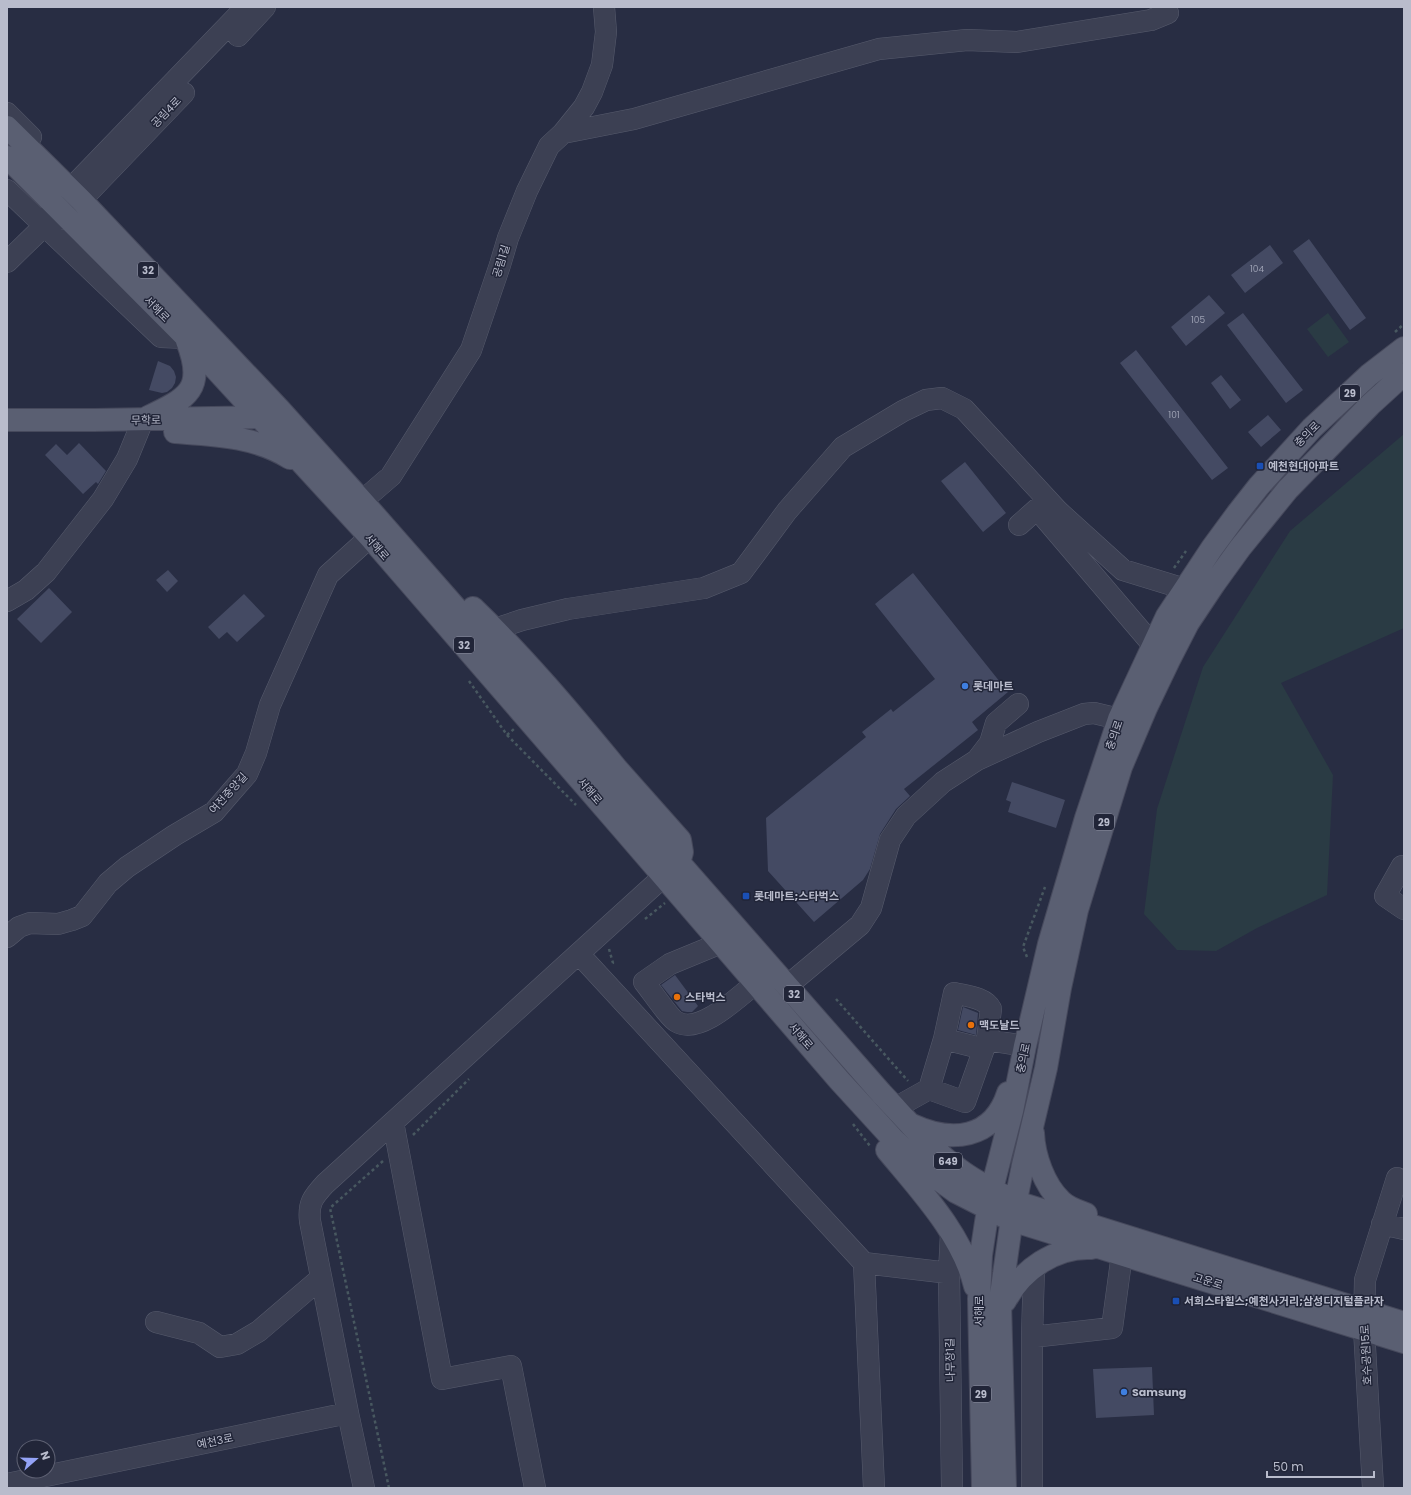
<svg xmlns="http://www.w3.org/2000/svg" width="1411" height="1495" font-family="Poppins,'Noto Sans KR',sans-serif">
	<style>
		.green { fill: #2a3b44 }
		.building { fill: #444a63 }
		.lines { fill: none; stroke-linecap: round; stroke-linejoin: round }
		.minor-casing { stroke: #575b6d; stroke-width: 22 }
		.major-casing { stroke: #46495c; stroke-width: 24 }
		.path { stroke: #485860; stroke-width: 2.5; stroke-dasharray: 3 3; stroke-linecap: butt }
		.minor { stroke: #3c4053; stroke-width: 21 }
		.major { stroke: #5a5f72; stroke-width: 22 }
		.transit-dot { fill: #1a4fb4; stroke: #212538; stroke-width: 1.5 }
		.shop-dot { fill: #3f7fe0; stroke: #212538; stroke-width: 1.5 }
		.food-dot { fill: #e8710a; stroke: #212538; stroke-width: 1.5 }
		.labels { text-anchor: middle; stroke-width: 3; stroke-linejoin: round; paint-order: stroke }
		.number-label { font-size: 9px; fill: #9ca0b2 }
		.shield { fill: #212538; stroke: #8b8fa0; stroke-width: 1 }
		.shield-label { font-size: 10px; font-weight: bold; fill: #b9bccc }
		.street-label { font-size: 11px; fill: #b9bccc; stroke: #212538 }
		.poi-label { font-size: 11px; font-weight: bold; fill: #b9bccc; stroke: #212538; text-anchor: start }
	</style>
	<rect width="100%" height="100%" fill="#282d43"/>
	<path class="green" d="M1328,313l21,29 -21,15 -21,-28z
		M1404,434v194l-123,55 52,92 -6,120 -70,33 -41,23 -39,-1 -33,-36 13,-105 46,-142 87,-136z"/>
	<path class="building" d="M1309,239l57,79 -16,12 -57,-79z
		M1270,245l13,18 -38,30 -14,-18z
		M1209,295l16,18 -39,33 -15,-19z
		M1243,313l60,77 -17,13 -59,-78z
		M1136,350l92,118 -16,12 -92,-117z
		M158,361l12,5 4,5 2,6 -1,6 -3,5 -5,4 -5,1 -13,-3z
		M1221,375l20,25 -11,9 -19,-26z
		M1268,415l13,15 -20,17 -13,-15z
		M79,443l27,28 -8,13 -2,-2 -13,12 -38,-39 11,-11 11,11z
		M965,462l41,51 -23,19 -42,-51z
		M168,570l10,11 -11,11 -11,-12z
		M913,573l95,119 -36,30 6,8 -74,59 6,7 -14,13 -16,25 -10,35 -7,11 -49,42 -46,-51 -2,-53 100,-81 -4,-5 29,-23 2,3 42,-33 -60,-75z
		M49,588l23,24 -31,31 -24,-24z
		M244,594l21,22 -28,26 -10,-10 -8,7 -11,-12z
		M1012,782l53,18 -9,28 -48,-16 3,-10 -5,-2z
		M675,975l23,31 -6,6h-5l-5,-1 -21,-26z
		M963,1007l15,6 -2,22 -18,-5z
		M1152,1367l2,48 -58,3 -3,-49z"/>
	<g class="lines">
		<defs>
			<path id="minor" d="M238,36l27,-29
				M7,113l24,24
				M563,133l71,-14 245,-70 88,-9 50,2 134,-22 17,-7
				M7,190l154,147 26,1
				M49,224l17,-8 118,-123
				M7,262l37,-36 11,-21 191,-198
				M362,501l29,-25 80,-126 29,-85 8,-27 19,-47 22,-45 14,-13 21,-26 8,-15 10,-27 4,-33 -2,-25
				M1019,525l18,-16 115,135
				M7,601l19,-11 20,-18 57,-73 24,-40 16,-39
				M495,629l27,-9 46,-11 136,-21 37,-15 46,-62 56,-64 60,-36 23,-11 16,-2 22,11 94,102 65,59 62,19
				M977,760l13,-17 6,-20 22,-19
				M1402,866l-17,30 19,13
				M7,937l12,-10 11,-4 28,1 14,-4 10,-4 26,-33 19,-16 48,-32 39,-23 19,-22 14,-16 9,-21 14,-48 58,-130 42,-38
				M721,943l-51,21 -26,18c6,7 26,37 33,40 23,13 61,-25 79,-39
				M579,954l285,309 10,225
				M787,986l73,-61 11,-17 19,-68 16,-24 37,-34 34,-22 61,-28 46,-18 10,-1 25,6
				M954,993c12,3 31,4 37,16l-4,31 -22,62 -36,-13 15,-50z
				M944,1039l40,10
				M987,1040l38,6
				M895,1108l34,-19
				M393,1122l49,257 69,-13 24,122
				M1382,1224l22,5
				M951,1233l-2,40 3,215
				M864,1263l85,10
				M156,1322l43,11 21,14 17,-3 22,-13 62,-53
				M1032,1337l80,-9 10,-74
				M348,1413l-38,-192c-2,-18 3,-24 15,-37l339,-308
				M7,1484l341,-71 16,75
				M1032,1488v-151l2,-70
				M1373,1488l-9,-159 1,-49 32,-102"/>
			<path id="major" d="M7,127l74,73 199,210 82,91 519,592c26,27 49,56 79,77 17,13 37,22 56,32l388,121
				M7,157l180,181 183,199 251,290 218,253 54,59 30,29 33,24 55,28 393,122
				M148,417c40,-19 58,-28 39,-76
				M7,420h87l174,-3
				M175,432c41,3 79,4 115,26
				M473,608c52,50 98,105 144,161 21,24 42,47 63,71l2,12 -3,11
				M912,1125c39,18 81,15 96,-32
				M1033,1133c1,23 11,52 28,68 7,7 17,10 25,13
				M887,1150c33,40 75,84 88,136
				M1000,1302l5,-1c17,-31 50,-55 87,-53
				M983,1488l-4,-189 2,-44 5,-33 6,-33 20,-78 13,-65 24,-102 37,-126 33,-99 48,-103 45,-68 25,-34 22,-28 53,-58 57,-53 35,-27
				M1005,1488l-5,-186 11,-77 12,-60 23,-97 14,-80 17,-78 44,-143 25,-59 23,-48 19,-37 26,-39 26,-36 48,-59 82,-84 34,-31"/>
		</defs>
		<use href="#minor" class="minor-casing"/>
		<use href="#major" class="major-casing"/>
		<path class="path" d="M1395,332l9,-8
			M1174,568l12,-17
			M469,681l38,54 69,70
			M507,735l7,-6
			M645,919l20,-16
			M609,949l4,14 -2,1
			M1027,957l-4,-10 22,-60
			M836,999l72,82
			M853,1124l17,22
			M413,1135l56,-56
			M383,1161l-53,47 59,280"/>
		<use href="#minor" class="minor"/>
		<use href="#major" class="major"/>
	</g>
	<g class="transit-dot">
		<rect x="1256" y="462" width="8" height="8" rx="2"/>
		<rect x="742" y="892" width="8" height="8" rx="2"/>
		<rect x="1172" y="1297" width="8" height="8" rx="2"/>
	</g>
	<g class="shop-dot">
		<circle cx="965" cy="686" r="4"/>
		<circle cx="1124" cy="1392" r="4"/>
	</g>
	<g class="food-dot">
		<circle cx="677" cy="997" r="4"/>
		<circle cx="971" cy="1025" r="4"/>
	</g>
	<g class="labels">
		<g class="number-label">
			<text x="1257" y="272">104</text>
			<text x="1198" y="323">105</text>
			<text x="1174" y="418">101</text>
		</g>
		<g class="shield">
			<rect x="138" y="262" width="20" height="16" rx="3"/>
			<rect x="1340" y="385" width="20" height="16" rx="3"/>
			<rect x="454" y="637" width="20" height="16" rx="3"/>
			<rect x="1094" y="814" width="20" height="16" rx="3"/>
			<rect x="784" y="986" width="20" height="16" rx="3"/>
			<rect x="934" y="1153" width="28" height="16" rx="3"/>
			<rect x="971" y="1386" width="20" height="16" rx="3"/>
		</g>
		<g class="shield-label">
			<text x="148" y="274">32</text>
			<text x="1350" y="397">29</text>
			<text x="464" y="649">32</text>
			<text x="1104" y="826">29</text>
			<text x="794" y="998">32</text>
			<text x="948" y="1165">649</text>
			<text x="981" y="1398">29</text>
		</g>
		<g class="street-label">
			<text transform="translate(166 112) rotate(-46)" y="4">공림4로</text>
			<text transform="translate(501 261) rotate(-73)" y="4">공림1길</text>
			<text transform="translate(157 309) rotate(45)" y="4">서해로</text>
			<text transform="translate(146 420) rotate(-1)" y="4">무학로</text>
			<text transform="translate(1307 434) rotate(-45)" y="4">충의로</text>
			<text transform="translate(377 547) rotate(49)" y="4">서해로</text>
			<text transform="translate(1114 735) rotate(-71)" y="4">충의로</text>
			<text transform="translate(590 791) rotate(49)" y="4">서해로</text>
			<text transform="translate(228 793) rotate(-48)" y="4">여전중앙길</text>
			<text transform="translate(801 1036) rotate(49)" y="4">서해로</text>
			<text transform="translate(1023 1058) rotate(-78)" y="4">충의로</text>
			<text transform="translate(1208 1281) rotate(17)" y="4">고운로</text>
			<text transform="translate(979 1311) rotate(-90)" y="4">서해로</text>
			<text transform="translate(1366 1355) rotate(-93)" y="4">호수공원15로</text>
			<text transform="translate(950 1360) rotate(-91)" y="4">나무장1길</text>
			<text transform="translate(215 1441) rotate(-12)" y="4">예천3로</text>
		</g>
		<g class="poi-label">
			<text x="1268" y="470">예천현대아파트</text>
			<text x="973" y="690">롯데마트</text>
			<text x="754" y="900">롯데마트;스타벅스</text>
			<text x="685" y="1001">스타벅스</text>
			<text x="979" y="1029">맥도날드</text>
			<text x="1184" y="1305">서희스타힐스;예천사거리;삼성디지털플라자</text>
			<text x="1132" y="1396">Samsung</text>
		</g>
	</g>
	<rect width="1411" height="1495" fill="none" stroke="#b9bccc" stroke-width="16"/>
	<g transform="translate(36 1459) rotate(70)"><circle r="19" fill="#212538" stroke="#5e6173"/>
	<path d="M0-3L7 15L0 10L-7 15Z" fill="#94a3f7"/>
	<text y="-6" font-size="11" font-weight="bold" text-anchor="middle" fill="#b9bccc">N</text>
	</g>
	<path d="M1267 1471v6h107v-6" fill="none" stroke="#b9bccc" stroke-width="2"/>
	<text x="1273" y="1471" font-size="12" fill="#b9bccc" stroke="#212538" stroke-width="3" paint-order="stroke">50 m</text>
</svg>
